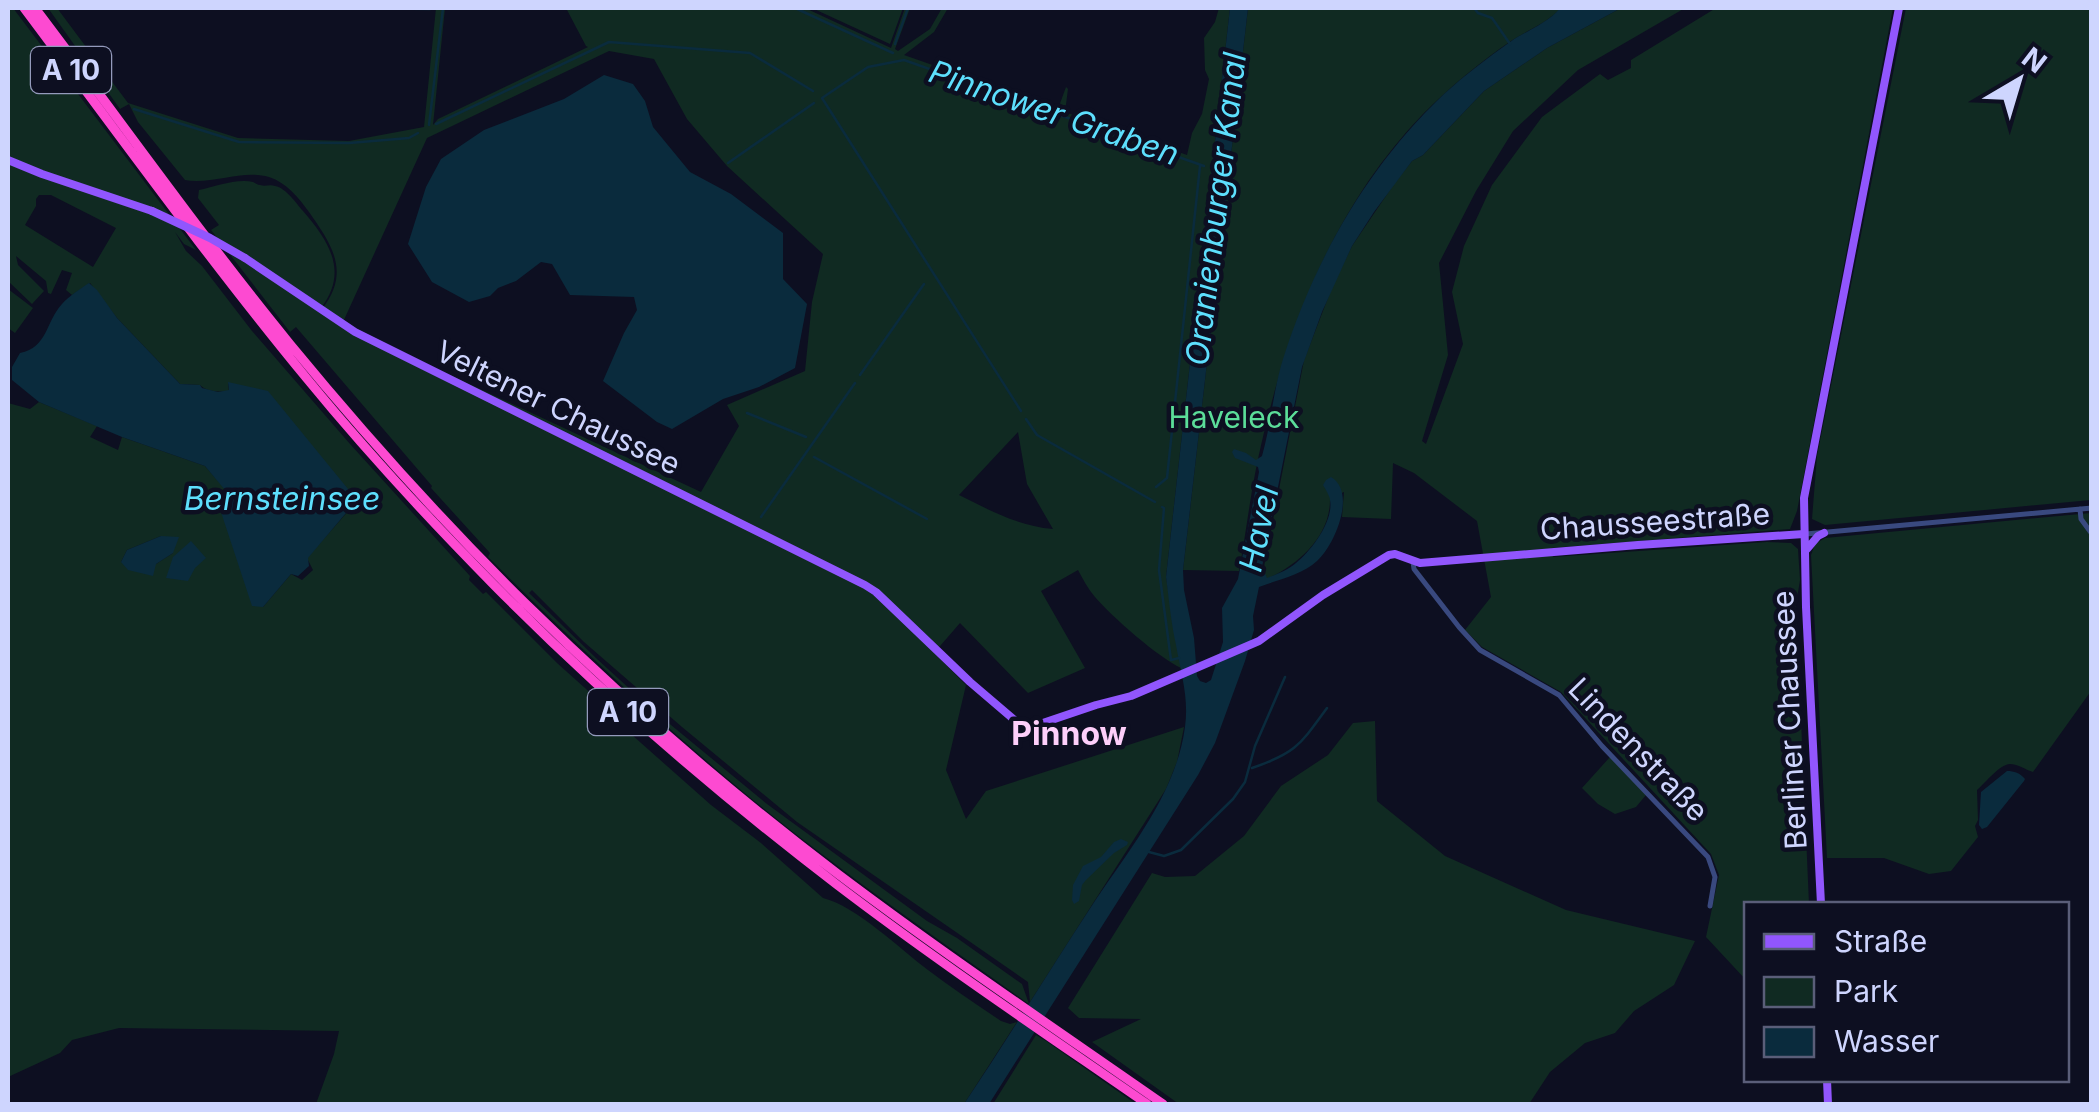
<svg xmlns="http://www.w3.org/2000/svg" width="2099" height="1112" font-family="Inter,sans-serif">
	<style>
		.green { fill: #102a22; fill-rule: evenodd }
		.water { fill: #0a2b3d }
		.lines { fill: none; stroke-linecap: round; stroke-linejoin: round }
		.stream { stroke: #0a2b3d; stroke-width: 2.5 }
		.minor { stroke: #39497f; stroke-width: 5 }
		.major { stroke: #9156fd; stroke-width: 8 }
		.highway { stroke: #fd4ad1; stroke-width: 9 }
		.major-bridge { stroke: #9156fd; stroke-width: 8 }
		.labels { text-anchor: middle; stroke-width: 9; stroke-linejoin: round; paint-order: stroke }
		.shield { fill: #0d0f21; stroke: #949abc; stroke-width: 2.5 }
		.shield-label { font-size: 28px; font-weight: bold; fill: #ced5fe }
		.street-label { font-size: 30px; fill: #ced5fe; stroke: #0d0f21 }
		.park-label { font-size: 30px; fill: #5bdd99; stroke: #0d0f21 }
		.water-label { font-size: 32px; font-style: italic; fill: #5ddffd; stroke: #0d0f21 }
		.neighbourhood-label { font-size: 32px; font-weight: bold; fill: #fecffa; stroke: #0d0f21 }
	</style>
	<rect width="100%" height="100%" fill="#0d0f21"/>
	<path class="green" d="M8,8h5l183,242 -12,-6 -9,-12 11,19 16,15 50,65 98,113 120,132 -1,4 14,14 3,-2 71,71 57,51 9,13 88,78 50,38 62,55c33,8 77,51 105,72 24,18 48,34 73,51l9,3 7,-2 -53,82h-648l18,-50 5,-23 -220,-3 -47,12 -12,13 -52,24v-674l22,6 9,-7 58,24 -7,11 28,13 4,-13 83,29 21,24 37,117 28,-33 11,6 11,-10 -6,-12 50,-57 -129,-118 1,8c-10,1 -22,1 -29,-6l-20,-1 -63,-66 -27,-35 -18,12 -6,-5 6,-17 -10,-3 -11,24 -3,-1 -2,-12 -30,-25 2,9 26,26 -12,13 -24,-23zM39,195h12l65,33 -23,39 -68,-42 11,-19v-7zM161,536l12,17 -17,11 -35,-2 6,-12z
		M48,8h9l71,95 110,35 111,3 75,-14 12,-119h9l-12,117 5,-6 150,-72 -2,-1 -20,-38h239l86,40 14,-40h5l-15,41 3,2 32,-22 12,-21h6l-14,24 -30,23 154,54 8,-22 2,2 -3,23 122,43 5,-22 10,-19 7,-35 -4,-9 -1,-32 11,-16 4,-14h11l-64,569 15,91c-22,-10 -70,-52 -86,-71 -7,-8 -12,-18 -17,-27l-37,21 44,77 -57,25 -68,-70 -26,30 32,32 -20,85 20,49 20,-28 198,-64 -7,35 -11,27 -136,213 -2,-20 -231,-160 -115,-95 -98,-85 -52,-52 -3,3 68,66 57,52 113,93 160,117 30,17 65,46 7,20c-98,-70 -196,-138 -288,-214 -89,-74 -172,-153 -253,-233l2,-4 -59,-65 1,-2 -136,-159 -6,5 -79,-102 8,-5 -21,-27 1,-8c15,-3 38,-12 54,-8 2,1 4,3 7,3 5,2 10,-1 15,1 11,2 21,17 28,25 26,30 46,61 18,97l1,1c29,-37 10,-64 -13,-97 -11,-15 -22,-29 -40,-35 -27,-8 -57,8 -84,3l-47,-58 -9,-18 -9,5zM609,51l45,8 33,60 40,47 96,88 -11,48 -7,69 -78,34 12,21 -38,66 -322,-150 -36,-20 84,-184zM1018,432l9,52 26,45c-35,-3 -64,-19 -94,-34z
		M812,8h91l-13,36z
		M1248,8h313c-14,15 -33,22 -50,33 -31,21 -61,46 -88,73 -91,94 -138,219 -165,345 -8,37 -12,75 -19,112l-56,-1z
		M1621,8h64l-107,62 -65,61 -37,60 -37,72 9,92 -26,86 4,3 37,-100 -11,-52 12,-46 28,-61 50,-68 58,-43 8,6 23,-12v-8l85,-52h177l-96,503 -7,18 -239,19 2,9 214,-15 24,1 7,6 2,31 -4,25 13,299h-63v76l-40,-43 13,-62 -8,-21 -150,-162 -79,-45 -17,-17 26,-33 -14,-76 -63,-48 -21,-10 -2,56 -49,-2 2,-25 -14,6c1,38 -31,66 -63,81l-4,-7 41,-212 29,-75 19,-39 42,-62 18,-23 11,-6 61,-64 63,-43z
		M1906,8h185v492l-266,25 -13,-6 5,-63z
		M8,289l25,19 -18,25 -7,-5z
		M2091,513v178l-58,81c-7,-2 -15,-8 -23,-8 -11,1 -24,18 -33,26l1,30 -3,6 3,11 -27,34 -22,3 -45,-16h-57l-16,-303 4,-11 10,-6z
		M1375,721l2,80 68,55 121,54 129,31 -21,44 -40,26 -19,22 -30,10 -35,29 -21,32h-350l-87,-62 49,-23 -62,-1 -11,-10 84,-135 13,4 30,-1 49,-40 37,-50 47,-31 25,-32z
		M1610,757l36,38 -10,12 -21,7 -17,-10 -16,-16z
		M1036,1035l10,6 90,63h-143z"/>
	<path class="water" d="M1230,8h18l-65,562 1,20 10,48 3,38 3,5 6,2 5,-3 12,-38 -1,-34 16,-29 21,-107 -1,-5 -23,-9 -3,-6 2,-3 12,4 10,7 6,-4c9,-31 11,-65 21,-97 32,-100 84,-192 161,-265 21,-19 43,-36 66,-52 17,-12 37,-18 50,-34h61l-74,40 -63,43 -61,64 -11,6 -38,51 -22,34 -30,66 -20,55 -40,200 5,11c10,-4 21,-8 29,-15 15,-12 38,-42 34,-63 0,-3 -5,-12 -7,-15l3,-5 5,-3c26,15 4,68 -14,84 -15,14 -40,19 -58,26l-6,29 1,14 -9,31 -30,82 -17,32 -209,329h-25c43,-64 85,-133 127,-197 36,-55 85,-112 94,-180 4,-30 -4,-53 -9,-82 -5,-23 -7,-45 -10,-68z
		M604,75l29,9 12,17 8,26 37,45 41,22 52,39v46l24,25 -12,64 -36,19 -36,12 -51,30 -15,-7 -54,-41 21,-48 13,-23 -3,-13 -64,-2 -18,-31 -11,-2 -25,19 -18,7 -8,8 -21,6 -37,-20 -24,-38 18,-57 15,-28 43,-29 80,-31z
		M89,283l8,7 20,28 63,66 20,1 2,3 16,4 11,-2 -1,-8 40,9 89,109 -49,58 1,8 -11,10 -7,-2 -28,33 -11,-1 -33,-100 6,-16 -20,-24 -83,-29 -83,-35 -27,-22v-13l8,-14c28,-6 25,-30 42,-49 7,-8 18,-15 27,-21z
		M161,536l18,1 -6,16 -17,11 -3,12 -25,-6 -7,-8 6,-12z
		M191,541l15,17 -11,10 -7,13 -22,-3 7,-21z
		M2007,771c7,0 13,2 18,8l-1,2 -37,46 -5,2 -3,-4 2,-33z
		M1121,839l7,3 -1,3 -13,8 -28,27 -4,5 -3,16 -5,3 -2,-4 1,-15 10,-19 18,-9 13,-15z"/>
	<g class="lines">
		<path class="stream" d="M358,8l72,1
			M795,8l98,45
			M1474,8l4,5 14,5 18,26
			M895,44l13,-36
			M134,109l105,33 110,1 60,-5 9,-5
			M436,124l173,-82 141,11 63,38
			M429,125l14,-117
			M728,163l86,-60
			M860,375l64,-91
			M1021,411l-199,-313 46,-31 36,-7 300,106
			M747,413l59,24
			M1026,419l11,16 118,67
			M814,457l113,62
			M1156,487l11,-9 33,-312
			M1162,507l2,1 -5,62 12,90 8,-2
			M761,517l94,-134
			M1252,768c44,-15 48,-23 75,-60
			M1149,852l15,4 17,-6 52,-51 12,-17 10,-36 30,-69"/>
		<path class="minor" d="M2080,509l1,10 11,15
			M1806,534l286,-26
			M1413,562l1,7 45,58 21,23 79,45 43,51 106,111 7,20 -5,29"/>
		<path class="major" d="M8,160l34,14 110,37
			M245,258l110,74 510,253 11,7 94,90 55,47 71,-24 35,-9 128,-55 64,-46 66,-40 6,-1 25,9 218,-18 166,-11
			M1807,549l11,-13 6,-3
			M1821,904l-15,-297 -2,-109 95,-490
			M1827,1080l1,24"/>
		<path class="highway" d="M24,8c93,124 185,252 284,372 59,72 122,140 187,206 106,107 221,206 341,298 101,77 207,148 311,220
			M35,8c85,112 166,227 255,336 74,90 152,177 235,259 99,97 203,188 313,271 106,80 216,154 325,230"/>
		<path class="major-bridge" d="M152,211l58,27 35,20"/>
	</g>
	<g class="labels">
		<g class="shield">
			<rect x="31" y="47" width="80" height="46" rx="8"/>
			<rect x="588" y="689" width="80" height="46" rx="8"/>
		</g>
		<g class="shield-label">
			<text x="71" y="80">A 10</text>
			<text x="628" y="722">A 10</text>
		</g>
		<g class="street-label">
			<text transform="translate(558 408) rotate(26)" y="10">Veltener Chaussee</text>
			<text transform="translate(1655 522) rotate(-4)" y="10">Chausseestraße</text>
			<text transform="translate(1790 720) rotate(-93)" y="10">Berliner Chaussee</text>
			<text transform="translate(1638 750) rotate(46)" y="10">Lindenstraße</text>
		</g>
		<g class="park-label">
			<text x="1234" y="428">Haveleck</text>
		</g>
		<g class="water-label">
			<text transform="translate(1054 113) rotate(19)" y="11">Pinnower Graben</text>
			<text transform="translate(1216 209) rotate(-83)" y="11">Oranienburger Kanal</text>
			<text x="282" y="510">Bernsteinsee</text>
			<text transform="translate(1259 529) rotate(-78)" y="11">Havel</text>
		</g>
		<g class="neighbourhood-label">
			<text x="1069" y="745">Pinnow</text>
		</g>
	</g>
	<rect width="2099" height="1112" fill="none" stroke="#ced5fe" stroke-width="20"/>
	<rect x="1744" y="902" width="325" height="180" fill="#0d0f21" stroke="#5a5e79" stroke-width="2.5"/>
	<rect x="1764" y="934" width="50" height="15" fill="#9156fd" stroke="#5a5e79" stroke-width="2.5"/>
	<text x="1834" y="952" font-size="30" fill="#ced5fe">Straße</text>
	<rect x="1764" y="977" width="50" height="30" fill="#102a22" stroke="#5a5e79" stroke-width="2.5"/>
	<text x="1834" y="1002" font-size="30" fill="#ced5fe">Park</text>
	<rect x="1764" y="1027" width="50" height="30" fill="#0a2b3d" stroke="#5a5e79" stroke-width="2.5"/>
	<text x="1834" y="1052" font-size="30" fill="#ced5fe">Wasser</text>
	<g transform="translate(2019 80) rotate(38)" stroke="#0d0f21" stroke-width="8" paint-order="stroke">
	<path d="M0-8L18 38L0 25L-18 38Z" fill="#ced5fe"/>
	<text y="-15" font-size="28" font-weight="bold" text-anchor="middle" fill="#ced5fe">N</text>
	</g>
</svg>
